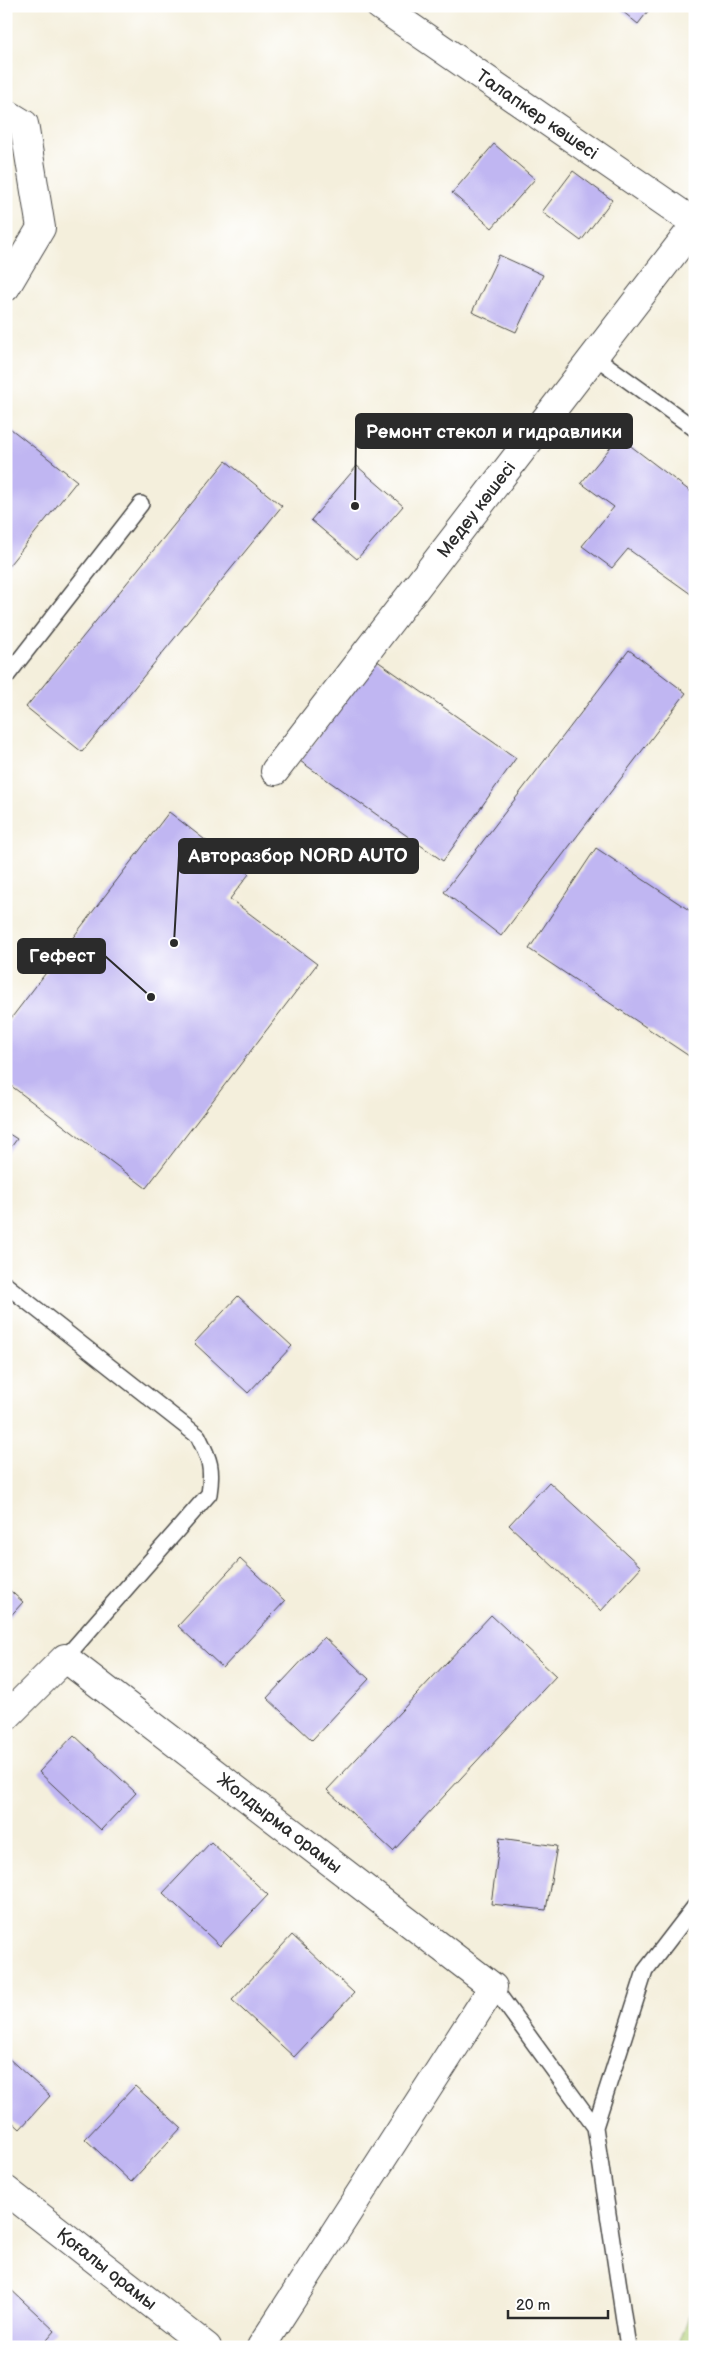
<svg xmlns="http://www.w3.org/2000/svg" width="701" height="2353" font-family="'Balsamiq Sans',sans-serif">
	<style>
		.green { fill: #afcd74; stroke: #6d7c50 }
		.building { fill: #c0b6f2 }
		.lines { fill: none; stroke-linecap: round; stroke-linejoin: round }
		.lane-casing { stroke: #494846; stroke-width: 18 }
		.street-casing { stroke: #494846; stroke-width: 30 }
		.lane { stroke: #fff; stroke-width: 15 }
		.street { stroke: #fff; stroke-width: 28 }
		.labels { text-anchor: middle; stroke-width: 4; stroke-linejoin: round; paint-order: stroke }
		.street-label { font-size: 18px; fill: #2b2b2b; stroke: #fff }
		.leader { fill: none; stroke: #2b2b2b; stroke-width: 2 }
		.callout-dot { fill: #2b2b2b; stroke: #fff; stroke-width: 2 }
		.callout { fill: #2b2b2b; stroke: #2b2b2b; stroke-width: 2 }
		.callout-label { font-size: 19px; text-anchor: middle; font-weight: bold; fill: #fff }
	</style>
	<rect width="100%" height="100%" fill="#fff"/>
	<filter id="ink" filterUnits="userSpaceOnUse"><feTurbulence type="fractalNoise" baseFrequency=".02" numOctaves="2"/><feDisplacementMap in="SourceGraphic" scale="10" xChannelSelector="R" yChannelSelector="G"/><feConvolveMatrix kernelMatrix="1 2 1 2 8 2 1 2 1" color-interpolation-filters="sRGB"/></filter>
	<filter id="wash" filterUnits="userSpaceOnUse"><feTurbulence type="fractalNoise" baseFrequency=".0096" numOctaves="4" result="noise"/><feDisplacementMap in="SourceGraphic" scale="20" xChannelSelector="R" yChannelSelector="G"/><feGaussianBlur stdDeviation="1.12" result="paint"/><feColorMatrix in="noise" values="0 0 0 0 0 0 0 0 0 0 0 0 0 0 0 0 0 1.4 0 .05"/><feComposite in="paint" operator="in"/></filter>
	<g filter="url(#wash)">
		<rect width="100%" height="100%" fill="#f4efdc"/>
		<path class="green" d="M695,2298v49h-17z"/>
		<g id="blocks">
			<path class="building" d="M616,6h36l-14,18z
				M494,144l41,35 -43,49 -40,-35z
				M573,171l39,29 -31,41 -39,-29z
				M499,255l44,20 -27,57 -44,-20z
				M6,425l71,56 -71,88z
				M619,437l76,58v102l-67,-48 -16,19 -30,-22 32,-39 -33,-24z
				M226,461l56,45 -200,246 -56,-45z
				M357,466l46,40 -46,53 -46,-39z
				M629,650l57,43 -185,243 -57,-44z
				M373,658l143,100 -73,103 -143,-100z
				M169,812l80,62 -19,25 87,65 -171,224 -140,-106v-57z
				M596,848l99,66v146l-166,-111z
				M6,1132l11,7 -11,15z
				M238,1296l54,50 -44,47 -54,-50z
				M549,1482l92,85 -40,44 -92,-86z
				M240,1559l45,42 -62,67 -45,-42z
				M6,1587l17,15 -17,19z
				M491,1615l65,61 -163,175 -66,-61z
				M324,1637l45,42 -57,61 -45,-42z
				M74,1735l62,58 -35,37 -62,-58z
				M500,1838l57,8 -11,64 -55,-6z
				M211,1842l57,53 -48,51 -57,-53z
				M292,1935l62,58 -60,64 -62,-57z
				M6,2056l44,40 -30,33 -14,-13z
				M135,2086l46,42 -50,54 -46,-43z
				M6,2285l49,46 -14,16h-35z"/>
		</g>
	</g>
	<g filter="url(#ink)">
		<use href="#blocks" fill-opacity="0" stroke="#494846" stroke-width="1"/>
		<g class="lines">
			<defs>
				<path id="lane" d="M594,356l101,73
					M6,677l135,-173
					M6,1285l192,151c12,24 15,32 11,58l-144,164
					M493,1987l102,140 33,220
					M595,2127l50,-156 50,-65"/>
				<g id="street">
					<path id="s1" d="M380,6l315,217"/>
					<path d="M6,113l18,11 17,104 -35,59"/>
					<path id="s2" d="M275,771l420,-546"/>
					<path id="s3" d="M6,1717l59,-59 428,329 -232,360"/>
					<path id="s4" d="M6,2190l201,157"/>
				</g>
			</defs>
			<use href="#lane" class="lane-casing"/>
			<use href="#street" class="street-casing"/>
			<use href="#lane" class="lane"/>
			<use href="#street" class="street"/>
		</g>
	</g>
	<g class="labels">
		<g class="street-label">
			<text dy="6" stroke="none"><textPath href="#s1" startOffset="191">Талапкер көшесі</textPath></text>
			<text dy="6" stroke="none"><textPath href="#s2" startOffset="330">Медеу көшесі</textPath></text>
			<text dy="6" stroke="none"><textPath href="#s3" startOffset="354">Жолдырма орамы</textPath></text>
			<text dy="6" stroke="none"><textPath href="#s4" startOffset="128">Қоғалы орамы</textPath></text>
		</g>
	</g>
	<path class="leader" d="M355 506L356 431M174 943L179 856M151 997L105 956"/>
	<g class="callout-dot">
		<circle cx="355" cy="506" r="5"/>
		<circle cx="174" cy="943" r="5"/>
		<circle cx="151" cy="997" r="5"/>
	</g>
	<g class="callout">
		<rect x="356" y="414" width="276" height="34" rx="5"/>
		<rect x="179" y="839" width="239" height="34" rx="5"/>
		<rect x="18" y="939" width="87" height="34" rx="5"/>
	</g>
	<g class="callout-label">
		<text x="494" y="438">Ремонт стекол и гидравлики</text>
		<text x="298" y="862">Авторазбор NORD AUTO</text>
		<text x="62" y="962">Гефест</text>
	</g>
	<rect width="701" height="2353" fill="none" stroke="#fff" stroke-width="25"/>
	<path d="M508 2310v8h100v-8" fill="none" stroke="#2b2b2b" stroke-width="2.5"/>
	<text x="516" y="2310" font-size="15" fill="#2b2b2b" stroke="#ffffff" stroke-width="4" paint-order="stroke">20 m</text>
</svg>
